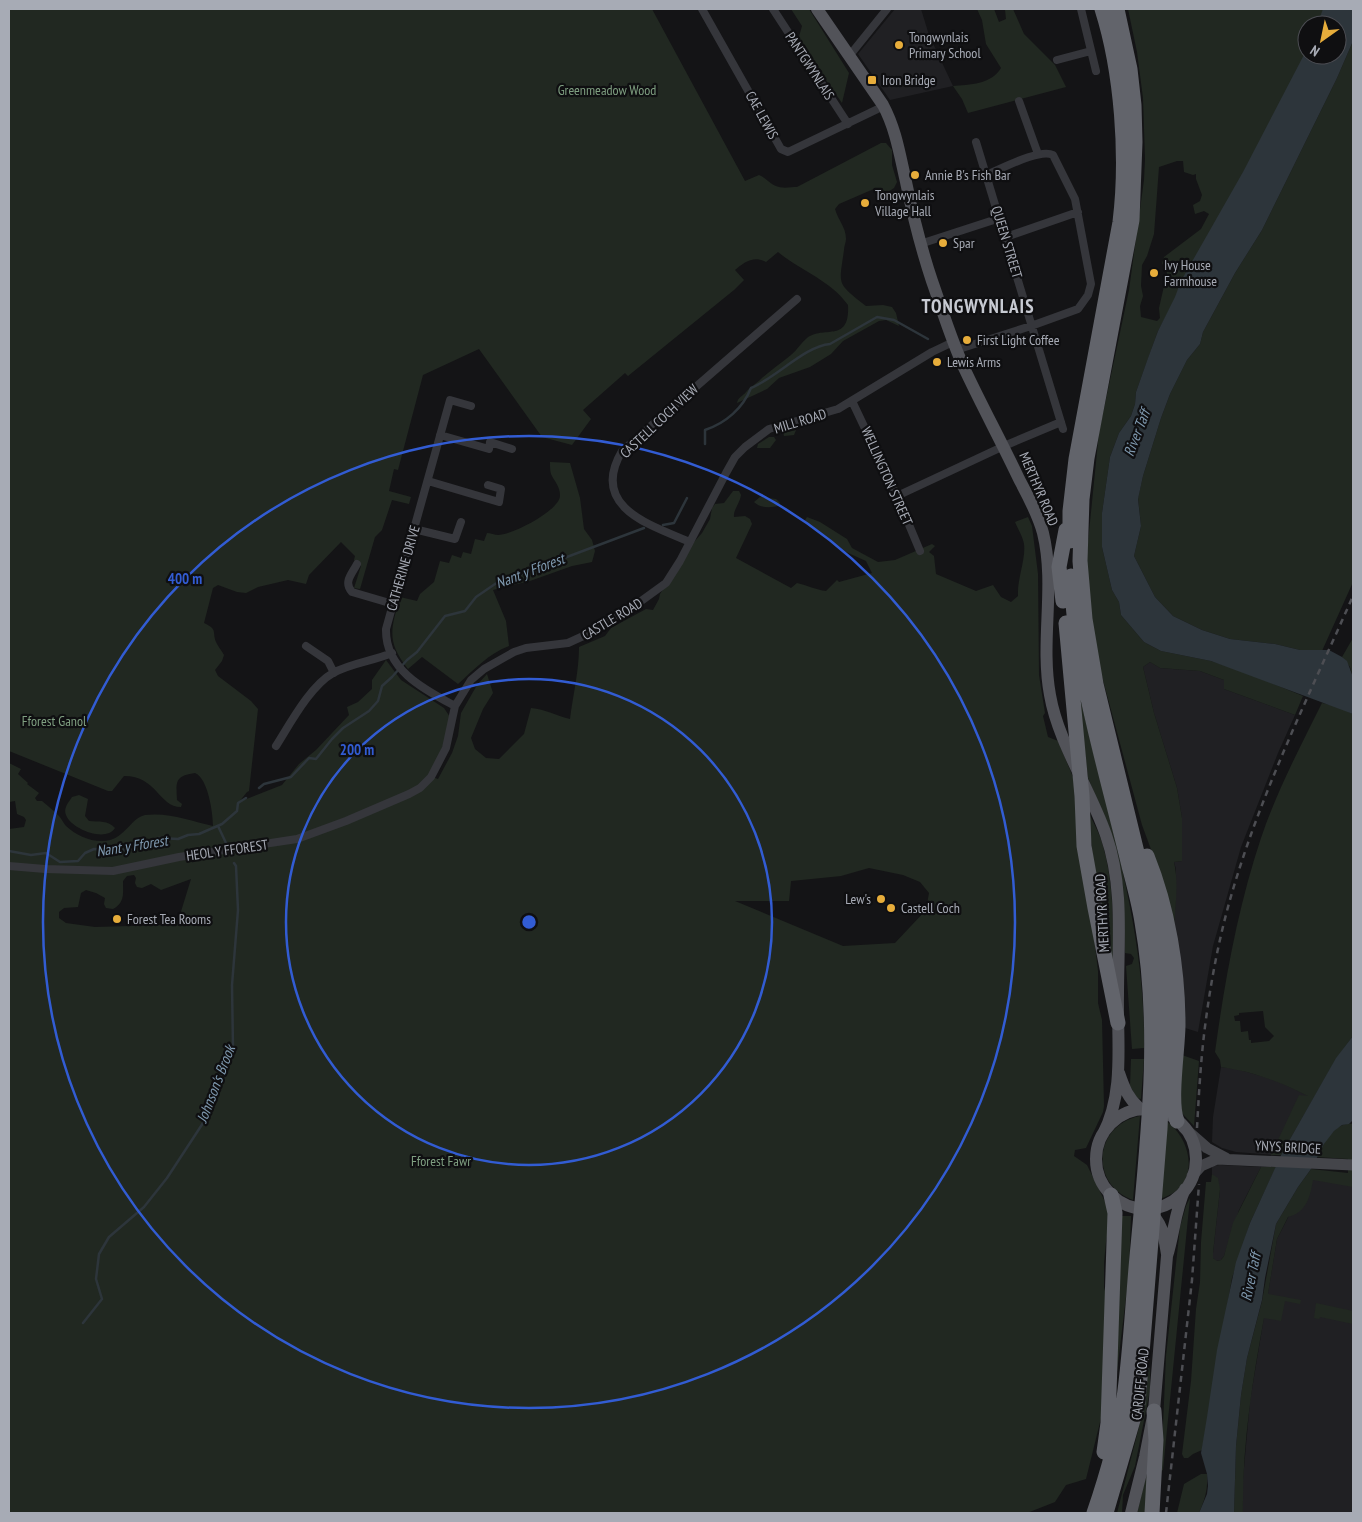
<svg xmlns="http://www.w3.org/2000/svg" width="1362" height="1522" font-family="'PT Sans Narrow',sans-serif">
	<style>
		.built { fill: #202023 }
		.green { fill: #212821; fill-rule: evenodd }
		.water { fill: #2d353b }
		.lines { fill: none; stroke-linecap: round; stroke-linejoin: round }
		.stream { stroke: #2d353b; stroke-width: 2.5 }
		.street { stroke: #35363b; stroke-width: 8 }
		.secondary { stroke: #44454a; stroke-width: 11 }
		.primary { stroke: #525359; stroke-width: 12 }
		.highway { stroke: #62646b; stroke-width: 15 }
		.rail { stroke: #4d4e53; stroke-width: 2.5; stroke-dasharray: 6 5; stroke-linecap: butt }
		.ring { fill: none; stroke: #325cd3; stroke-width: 2.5 }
		.poi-dot { fill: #e7ad3b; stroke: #0f0f11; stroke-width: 2 }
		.labels { text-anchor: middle; stroke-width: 4.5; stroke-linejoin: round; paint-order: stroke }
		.poi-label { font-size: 14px; fill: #a7abb5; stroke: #0f0f11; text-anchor: start }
		.street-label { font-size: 14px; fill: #a7abb5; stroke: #0f0f11 }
		.park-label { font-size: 14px; fill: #7f9f81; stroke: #0f0f11 }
		.water-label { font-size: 15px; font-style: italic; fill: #7f99af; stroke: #0f0f11 }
		.district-label { font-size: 19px; font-weight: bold; letter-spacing: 1px; fill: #c7cad2; stroke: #0f0f11 }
		.centre { fill: #325cd3; stroke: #0f0f11; stroke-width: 2.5 }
		.ring-label { font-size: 15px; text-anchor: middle; font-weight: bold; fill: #325cd3; stroke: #0f0f11; stroke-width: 4.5; stroke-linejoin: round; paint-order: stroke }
	</style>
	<rect width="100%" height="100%" fill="#141416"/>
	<path class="built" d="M895,9h26l8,26 24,51 -63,14 -32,-46z
		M1150,662l10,6 40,3 24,9v9l71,26 -17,38 -37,94 -28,99 -15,86 -16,-5 -8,-98 2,-38v-22l-2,-7 8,-1v-43l-5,-30 -23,-75 -11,-46z
		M1221,1067l16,2 38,11 34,16 -35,59 -38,-3 -14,-4 -10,-6 1,-25z
		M1220,1165l41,2 -22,43 -15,46 -3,4 -5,1 -3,-3v-5l7,-64 -8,-15v-8z
		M1315,1176l38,4v333h-110v-34l7,-78 27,-162 16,-31z"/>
	<path class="green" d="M9,9h643l93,172 14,-6c7,3 11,9 17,11 6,3 15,1 21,1l84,-44h5l6,7v15l5,17 -3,6 -6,4 -12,-4 -37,16 -4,5c3,11 11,18 11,30 0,3 -2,7 -2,11 -5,36 -8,32 22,56l17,-1 9,2 4,6 3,13 -13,-6 -7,1 -36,20 -12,13 -21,13 -31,11 -12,11 -30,14c1,-6 6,-7 9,-11 5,-6 10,-8 15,-13 10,-9 20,-16 30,-24 6,-5 10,-12 16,-17 17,-13 43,6 41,-33 -18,-25 -47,-34 -70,-53l-12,10c-12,-7 -22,0 -31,8l9,10 -10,10 -106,86 -3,-3 -42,37 8,9 -19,26 -30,-8 -63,-88 -56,26 -25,95 -4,-1 -5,22 22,6 -2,7 -17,-4 -10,30 -7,7 -15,52 -6,-1 7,-22 -7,-6 1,-4 -14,-14 -32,33 -3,9 -18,-4 -30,7 -12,6 -9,-1 -19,-7 -5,3 -9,35c15,7 7,9 13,21 2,4 5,7 7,11l-2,6 -7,9 3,6 33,25 7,8 -9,82 -2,1 -8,10 43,-17 17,-21 17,-14 33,-35 -2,-8 11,-5 14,-13v-9l14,-20 15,20 43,28 8,12 -20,57 6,2 14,-26 6,-17 3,-23 16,-28 10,-11 6,19 -10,16 -12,29 4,11 11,9 13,1 25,-25 7,-26c14,1 26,8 39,11 3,-24 9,-48 9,-72l26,-11 6,-8 35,-19 7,1 6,-11 1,-5 34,-52 8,-9 8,-14 2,-11 3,-4 9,-1 9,-12h6l2,4c-1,8 -8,15 -7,22l11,-1 5,3 2,5 -16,34 55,30 6,-5c10,2 19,7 29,8l11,-11 2,2 33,-9 -6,-12 -20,-9 -20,-16 -22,-14 3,-5 13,5 27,17 5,9 26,14 17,-2 37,-16 3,2 -6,6 5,4 2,18 40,17 17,-6 8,12 10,5 7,-6c-1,-17 8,-37 6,-52 -1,-7 -6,-15 -9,-22l13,-5 4,9 6,48 1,101 6,38 -2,3 5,21 10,4 15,36 18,135 7,59v32l4,17 2,86 -1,6 -17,36 -11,2 -1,6 13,9 24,49 -5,28 -2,21v24l3,11 -3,108 -18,73 -20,6 -11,17 -28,11h-1018v-684l15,-2 2,-7 -2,-3 -7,-3 -2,-13 -6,1v-39l12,6 -3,5 10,9 -1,1 12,9 -4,5 2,3h5c6,5 12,10 17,15 3,3 4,7 7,10 14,13 39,22 55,8 8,-6 14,-17 24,-19 24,-3 46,6 68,11 0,-13 -5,-48 -18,-53 -20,3 -19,8 -18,27l5,4 -1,3c-22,0 -24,-31 -57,-31l-12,15h-4l-99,-40zM869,868l34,7 17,7 9,11 -3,17 -31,33 -52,3 -108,-45h54l2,-20 50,-5zM134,875l2,3 -1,5 2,4 5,1 9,-4 10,6 30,-11 -12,39 -13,7 -71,2 -29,-4 -7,-5v-6l5,-4 14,-1 3,-14 5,-3 10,3 9,5 -1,6 2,4 7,1c12,-7 10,-15 10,-28l4,-5z
		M791,9h18l40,64 -7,30 -44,-63 4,-14z
		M977,9h17l5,13 7,-3 -1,-10h8l11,25 31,31 11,22 -98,26 -6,-14 -9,-13c16,-1 39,-2 48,-18l-15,-24 -4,-24z
		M1128,9h197l-4,16h-14v30l-149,276 -22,61 -1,12 -4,12 -12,17 -9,24 -8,56v34l10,43 7,12 2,13 23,27 17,9 50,10 31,10 61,25 -8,19 -71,-26v-9l-24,-9 -40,-3 -10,-6 -7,5 11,46 23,75 5,30v43l-8,1c5,21 1,46 0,67l-11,-47 -21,-57 -42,-156 -8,-45 -6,-62 13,-130 30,-142 15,-110 1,-21 -2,-61 -6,-46zM1177,161h6l1,11 9,3 3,-1v5l6,16 -2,6 -7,4 2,9 9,-3 5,3 -8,15 -37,28 -2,6 5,10 -8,35 1,10 -3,3 -16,-4 -1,-11 3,-10 -2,-10 1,-21 5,-9 7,-22 5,-67z
		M1353,41v541l-31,69 -22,-1 -25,-6 -45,-5 -28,-9 -29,-14 -18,-19 -21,-41 7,-30 -3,-28 5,-22 18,-58 9,-24 17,-34 13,-16 3,-12 32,-59 27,-43 75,-152z
		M794,425l2,5 -2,5 -10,1 -1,-5 2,-4z
		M769,437h5l2,3 -6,8h-13l1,-4z
		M550,462l20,1 10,35 4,31 8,11 3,11 -3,11 -20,4 -42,15 -37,9 13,31 3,25c-21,8 -34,23 -51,38l-36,-27 -14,12c-22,-28 -17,-40 -8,-72l17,4 3,-7 14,-12 6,-21 9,2 3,-8 9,3 2,-6 8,2 4,-15 9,2 3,-8c3,0 8,2 11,2 14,0 63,-25 62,-40 0,-9 -6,-14 -9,-21 -1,-3 -1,-8 -1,-12z
		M760,497l16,2 4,4 -2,3c-8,2 -18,2 -24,-4z
		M1353,638v39l-3,-10 -8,-10z
		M1077,683c26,121 69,240 67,365l-12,1 -6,-83 6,-2 2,-6 -3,-4 -6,-1 -2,-67 -13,-57 -22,-51z
		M1322,703l14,3 17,8v322l-17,23 -55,96h-10l28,-60 9,1c-30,-15 -54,-24 -87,-29l-1,-7 -5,-8c10,-73 23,-145 46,-214 16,-47 39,-91 61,-135zM1263,1011l2,16 9,9 -5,5 -18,2v-3h-2l-1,-9 -7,1 -1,-11h-5l-1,-5 5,-1v-2z
		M79,795l9,4 -3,17 4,5c10,1 19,-1 26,7 -9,15 -44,1 -49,-13 -3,-7 3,-13 6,-18z
		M1088,811c5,11 12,23 15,35 12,42 10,85 10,128l-19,-106z
		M1182,1055l17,6 -5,65 -15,-16z
		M1131,1059h13l-3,40 -4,-1 -7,-12z
		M1140,1116l-7,84c-44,-16 -39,-75 7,-84z
		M1166,1121c22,15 33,51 10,70 -5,4 -12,6 -18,9z
		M1353,1124v63l-40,-7c-3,17 -6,32 -25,37l-11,22 -9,55 33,6 -1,4 -15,-3 -4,20 -17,-3c-12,65 -22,129 -21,195h-9l2,-67 5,-51 6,-37 15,-57 14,-77 22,-37 13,-18 37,4v-14l-31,-2c8,-15 17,-35 36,-33z
		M1261,1167h15l-26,56 -18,55 -30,172 -9,4 -5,4h-4l-2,-4 9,-73 5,-72 4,-27 1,-40 5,-60h5l1,-8 6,4 2,11 -7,64v5l4,3 4,-1 3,-4 9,-33z
		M1190,1198l-27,272 -2,1 5,-115 14,-129 6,-21z
		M1119,1216h12l-2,56 -16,133z
		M1316,1303l37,8v13l-33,-7 -1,2 -5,-1z
		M1147,1356l3,15v19l-15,76 -12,29 -1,18h-5l22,-86z
		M1151,1455l-3,58h-11z
		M1201,1474h6c1,15 -2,25 -8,39h-22l7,-29z"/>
	<path class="water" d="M1323,9h30v32l-16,37 -75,152 -27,43 -32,59 -3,12 -13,16 -17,34 -9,24 -18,58 -5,23 3,27 -7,30 21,41 18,19 29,14 28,9 45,5 25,6h29l13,7 5,4 6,16v37l-142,-53 -50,-10 -17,-9 -23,-27 -2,-13 -7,-12 -10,-43v-34l8,-56 9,-24 12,-17 4,-12 1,-12 12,-34 10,-27 17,-34 6,-16 62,-109 64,-123v6h30v-30h-20z
		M1353,1036v84l-4,4 -7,1 -8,6 -10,13 -13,25 -13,18 -22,37 -11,54 -3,22 -15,58 -6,37 -5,51 -2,67h-35l8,-19 1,-8 -1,-12 -6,-21 6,-36 10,-67 19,-88 14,-39 31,-68 55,-97z"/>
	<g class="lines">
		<path class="stream" d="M705,444v-14c21,-7 38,-22 46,-42 25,-10 54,-42 79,-44l47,-27 17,3 34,19
			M663,525l11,-2 13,-25
			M259,788l5,-4 27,-7 18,-19 7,1 16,-20 11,-11 26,-17 9,-10 4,-15 10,-9 15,-17 10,-8 28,-36 20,-5 11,-14 19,-13 149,-56
			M218,826l8,17
			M9,851l22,4 15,-2 14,9 18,-1 7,-8 9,-4 34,1 31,-12 19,1 10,-4 11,-1 23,-10 15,-13 1,-8 8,-5
			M83,1323l19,-24 -6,-20 3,-25 10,-17 35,-30 23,-29 38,-58 28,-72 -1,-63 6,-75 -2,-44 -2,-3"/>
		<path class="street" d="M702,9l79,140 7,3 96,-46
			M773,9l75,115
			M1081,9l15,62
			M850,55l37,-46
			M1057,60l34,-9
			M1019,101l19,53
			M976,142l87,287
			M1006,237l72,-25
			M920,244l80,-26
			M956,350l75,-24 47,-17 10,-14 3,-11 -16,-85 -22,-44c-13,-7 -52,14 -67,20
			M852,401l45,95 23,55
			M440,435l49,14 1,-7 22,7
			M428,481l71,21 2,-13 -13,-4
			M897,496l107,-50 57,-24
			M414,529l41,10 6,-17
			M690,542c-40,-17 -101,-35 -68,-91l175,-152
			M357,564c-5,10 -14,18 -5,28l41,12
			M306,646l22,15 6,12
			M455,706c-30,-16 -70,-36 -69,-77l64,-229 21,6
			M276,746c14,-22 34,-60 57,-73 18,-10 40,-12 59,-20
			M9,866l36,3 68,2 66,-14 118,-18 49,-18 63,-27 11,-6 11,-11 15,-29 9,-42 16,-26 13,-11 30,-17 12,-4 42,-5 24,-11 45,-28 29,-21 14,-22 46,-88 9,-16 10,-10 24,-18 69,-20 94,-57 21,-10"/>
		<path class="secondary" d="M1183,1127l24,21 19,10
			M1192,1176l9,-10 16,-7 136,6"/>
		<path class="primary" d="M817,9l66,96c13,24 17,51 23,77 7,34 15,66 26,99 11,31 20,62 34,91 17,36 36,71 53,107 9,17 19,35 24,54 13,53 -3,108 7,162 8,47 40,94 56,140 18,51 12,107 12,160 -1,46 7,97 -15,139
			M1119,1073c5,15 9,25 21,36
			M1096 1159a50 50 0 1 1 100 0a50 50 0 1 1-100 0Z
			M1149,1212c14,11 15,25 18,42
			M1131,1513l14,-56 9,-46 13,-155c7,-22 8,-46 18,-67"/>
		<path class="highway" d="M1070,541v-30l6,-52 44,-237c8,-65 2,-150 -18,-213
			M1071,576c4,96 36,197 58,290 5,19 10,37 13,56 19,107 6,216 -4,324 -5,50 -7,102 -14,152 -6,39 -17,77 -30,115
			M1063,601l-4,-34 7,-37
			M1066,623l16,173 2,50 11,62 23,115
			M1147,856c21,52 31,113 31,169 0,23 -9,77 -1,96
			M1104,1452l4,-29 7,-210 -4,-18
			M1106,1513l32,-110 22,-274 4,-94 -2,-58 -10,-63 -56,-230 -11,-65 -5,-58 2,-62 5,-41 45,-238 3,-78 -1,-37 -4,-36 -13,-60
			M1152,1513l4,-73 -2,-29"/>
		<path class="rail" d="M1197,1128c2,-36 4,-73 9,-109 6,-45 15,-90 28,-133 30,-100 77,-195 119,-290
			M1166,1513l26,-233 7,-96"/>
	</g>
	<g class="ring">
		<circle cx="529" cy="922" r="243"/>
		<circle cx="529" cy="922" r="486"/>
	</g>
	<g class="poi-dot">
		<circle cx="899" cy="45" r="5"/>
		<rect x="867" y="75" width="10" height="10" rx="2.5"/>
		<circle cx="915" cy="175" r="5"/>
		<circle cx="865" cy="203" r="5"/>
		<circle cx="943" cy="243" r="5"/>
		<circle cx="1154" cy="273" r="5"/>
		<circle cx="967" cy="340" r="5"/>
		<circle cx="937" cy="362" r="5"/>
		<circle cx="881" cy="899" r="5"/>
		<circle cx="891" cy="908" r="5"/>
		<circle cx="117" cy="919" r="5"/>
	</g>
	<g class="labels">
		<g class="poi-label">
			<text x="909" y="42">Tongwynlais<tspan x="909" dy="16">Primary School</tspan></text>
			<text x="882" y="85">Iron Bridge</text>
			<text x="925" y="180">Annie B's Fish Bar</text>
			<text x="875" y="200">Tongwynlais<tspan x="875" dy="16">Village Hall</tspan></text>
			<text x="953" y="248">Spar</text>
			<text x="1164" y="270">Ivy House<tspan x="1164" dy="16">Farmhouse</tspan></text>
			<text x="977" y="345">First Light Coffee</text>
			<text x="947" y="367">Lewis Arms</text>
			<text x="871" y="904" text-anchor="end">Lew's</text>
			<text x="901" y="913">Castell Coch</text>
			<text x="127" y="924">Forest Tea Rooms</text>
		</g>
		<g class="street-label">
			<text transform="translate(810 66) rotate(57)" y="5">PANTGWYNLAIS</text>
			<text transform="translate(762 115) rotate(61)" y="5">CAE LEWIS</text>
			<text transform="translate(1007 242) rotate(73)" y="5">QUEEN STREET</text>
			<text transform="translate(659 421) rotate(-43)" y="5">CASTELL COCH VIEW</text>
			<text transform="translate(800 421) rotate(-17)" y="5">MILL ROAD</text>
			<text transform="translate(887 476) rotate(66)" y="5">WELLINGTON STREET</text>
			<text transform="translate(1039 489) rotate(67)" y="5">MERTHYR ROAD</text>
			<text transform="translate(403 568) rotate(-74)" y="5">CATHERINE DRIVE</text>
			<text transform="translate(612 619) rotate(-31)" y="5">CASTLE ROAD</text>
			<text transform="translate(227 850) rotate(-8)" y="5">HEOL Y FFOREST</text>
			<text transform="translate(1102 913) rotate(-93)" y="5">MERTHYR ROAD</text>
			<text transform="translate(1288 1147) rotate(3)" y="5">YNYS BRIDGE</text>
			<text transform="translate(1140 1384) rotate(-84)" y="5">CARDIFF ROAD</text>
		</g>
		<g class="park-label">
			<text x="607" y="95">Greenmeadow Wood</text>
			<text x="54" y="726">Fforest Ganol</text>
			<text x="441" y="1166">Fforest Fawr</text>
		</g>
		<g class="water-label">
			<text transform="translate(1137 433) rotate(-69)" y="5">River Taff</text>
			<text transform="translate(530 571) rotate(-21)" y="5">Nant y Fforest</text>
			<text transform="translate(132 846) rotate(-9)" y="5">Nant y Fforest</text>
			<text transform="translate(216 1084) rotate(-69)" y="5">Johnson's Brook</text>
			<text transform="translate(1251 1277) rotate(-78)" y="5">River Taff</text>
		</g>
		<g class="district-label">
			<text x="978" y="313">TONGWYNLAIS</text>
		</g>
	</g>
	<circle cx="529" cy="922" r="8" class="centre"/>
	<g class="ring-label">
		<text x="185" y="584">400 m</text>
		<text x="357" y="755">200 m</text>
	</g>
	<rect width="1362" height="1522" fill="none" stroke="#a7abb5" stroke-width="20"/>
	<g transform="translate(1322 40) rotate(213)"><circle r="24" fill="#0f0f11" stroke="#4c4d53"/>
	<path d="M0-4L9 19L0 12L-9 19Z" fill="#e7ad3b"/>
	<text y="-8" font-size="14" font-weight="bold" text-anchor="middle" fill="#a7abb5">N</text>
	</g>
</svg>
